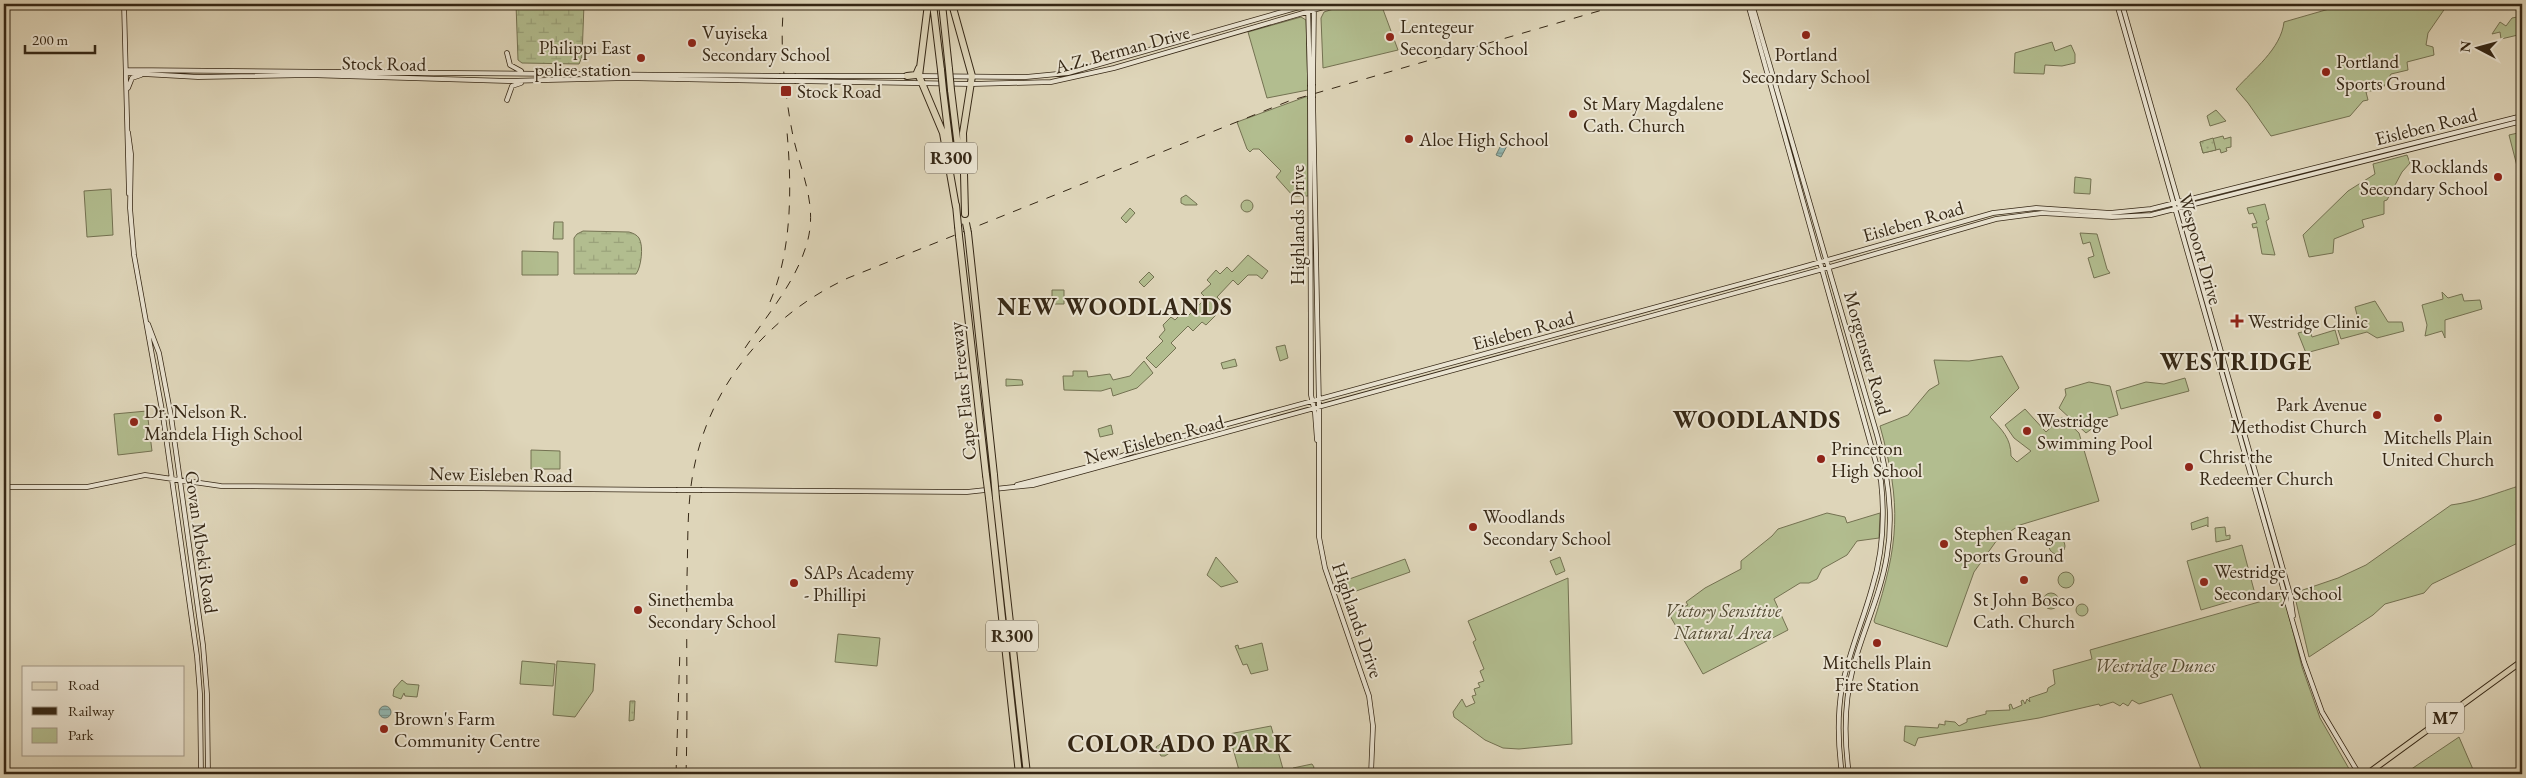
<svg xmlns="http://www.w3.org/2000/svg" width="2526" height="778" font-family="'EB Garamond',serif">
	<style>
		.green { fill: #b2bd8f; stroke: #747252 }
		.wetland { fill: url(#wetland-marsh); stroke: #747252 }
		.garden { fill: url(#garden-dots); stroke: #747252 }
		.water { fill: url(#water-rules); stroke: #6d7e73 }
		.lines { fill: none; stroke-linecap: round; stroke-linejoin: round }
		.secondary-casing { stroke: #352715; stroke-width: 5.5 }
		.primary-casing { stroke: #352715; stroke-width: 7 }
		.highway-casing { stroke: #352715; stroke-width: 8 }
		.secondary { stroke: #eae4d2; stroke-width: 4 }
		.primary { stroke: #ded5b9; stroke-width: 5 }
		.highway { stroke: #ded5b9; stroke-width: 6 }
		.rail { stroke: #352715; stroke-width: 1; stroke-dasharray: 9 9; stroke-linecap: butt }
		.secondary-bridge-casing { stroke: #352715; stroke-width: 5.5; stroke-linecap: butt }
		.highway-bridge-casing { stroke: #352715; stroke-width: 8; stroke-linecap: butt }
		.secondary-bridge { stroke: #eae4d2; stroke-width: 4 }
		.highway-bridge { stroke: #ded5b9; stroke-width: 6 }
		.poi-dot { fill: #8f2418; stroke: #eae4d2; stroke-width: 2 }
		.labels { text-anchor: middle; stroke-width: 4; stroke-linejoin: round; paint-order: stroke }
		.shield { fill: #eae4d2; stroke: #6b604e; stroke-width: 1 }
		.shield-label { font-size: 18px; font-weight: bold; fill: #352715 }
		.poi-label { font-size: 19px; fill: #352715; stroke: #eae4d2; text-anchor: start }
		.street-label { font-size: 19px; fill: #352715; stroke: #eae4d2 }
		.park-label { font-size: 19px; font-style: italic; fill: #544c34; stroke: #eae4d2 }
		.district-label { font-size: 24px; font-weight: bold; letter-spacing: 1px; fill: #352715; stroke: #eae4d2 }
	</style>
	<defs>
		<pattern id="wetland-marsh" width="20" height="14" patternUnits="userSpaceOnUse" patternTransform="scale(1.25)"><rect width="20" height="14" fill="#b2bd8f"/><path d="M1 5h8M5 5V1M11 12h8M15 12V8" fill="none" stroke="#9aa27a"/></pattern>
		<pattern id="garden-dots" width="8" height="8" patternUnits="userSpaceOnUse" patternTransform="scale(1.25)"><rect width="8" height="8" fill="#b2bd8f"/><path d="M2 2h.1M6 6h.1" fill="none" stroke="#9aa27a" stroke-width="1.8" stroke-linecap="round"/></pattern>
		<pattern id="water-rules" width="6" height="5" patternUnits="userSpaceOnUse" patternTransform="scale(1.25)"><rect width="6" height="5" fill="#93b8b2"/><path d="M0 2.5h6" fill="none" stroke="#799690"/></pattern>
	</defs>
	<rect width="100%" height="100%" fill="#ded5b9"/>
	<filter id="stains"><feTurbulence type="fractalNoise" baseFrequency=".004" numOctaves="4"/><feColorMatrix values="0 0 0 0 .2 0 0 0 0 .09 0 0 0 0 .02 0 0 0 .5 -.17"/></filter>
	<radialGradient id="worn" r=".72"><stop offset=".6" stop-color="#630" stop-opacity="0"/><stop offset="1" stop-color="#630" stop-opacity=".3"/></radialGradient>
	<path class="green" d="M1349,4h32l17,46 -75,18 -2,-50 3,-6z
		M2328,4h79l3,3 14,-3h24l-20,29 -2,12 7,2 1,8 -27,7 1,8 -17,4 -8,14 -17,4 2,8 -5,1 -13,15 -79,20 -23,-33 -12,-14c17,-19 45,-40 48,-67l45,-13z
		M2522,16v25l-2,1 -2,-7 -17,4 -1,-7 -8,2 8,-12 6,4 6,-8z
		M1301,17l5,3 2,70 -41,8 -19,-66z
		M2052,42l3,9 16,-6 4,9v9l-13,3 -17,-1 -1,9 -30,-1 1,-20z
		M1308,96v100h-15l-17,-19 5,-6 -22,-22h-6l-3,3 -3,-3 -10,-27z
		M2216,110l10,11 -16,5 -3,-10z
		M2522,132v37l-4,1 -9,-35z
		M2223,136l1,3 7,-2v10l-5,1 1,3 -6,2 -1,-4 -17,4 -3,-11z
		M2407,155l3,8 -8,9 -15,28 -3,1v13l-22,6 2,7 -30,12 -1,14 -24,4 -6,-22 45,-44 27,-17 -2,-10z
		M2075,177l16,2 -1,15 -16,-1z
		M111,189l2,46 -26,2 -3,-46z
		M1186,195l11,9v1h-12l-4,-2v-5z
		M1241 206a6 6 0 1 1 12 0a6 6 0 1 1-12 0Z
		M2265,204l4,15 -3,2 9,34 -13,-1 -5,-27 -4,1 -1,-4 5,-1 -4,-10 -4,1 -2,-6z
		M1130,208l5,5 -9,10 -5,-5z
		M554,222h9v17h-10z
		M2080,233l17,1 10,35 3,4 -16,5 -6,-20 6,-2 -4,-14 -7,2z
		M522,251l36,1v23h-36z
		M1248,255l20,16 -6,8 -5,-4h-9l-10,10 -5,-5 -16,17 5,5 -10,9 4,4 -10,10 -4,-3 -9,9 -5,-5 -17,17 5,5 -20,20 -10,-10 17,-17 -4,-4 6,-7 -2,-5 8,-8 4,3 9,-9 5,4 17,-17 -5,-5 10,-9 -4,-4 9,-10 4,4 7,-7 5,5z
		M1149,272l5,5 -10,10 -5,-5z
		M1052,290h12v14h-12z
		M2442,292l6,6 14,-4 2,7 16,-1 2,9 -37,11v18l-3,-7 -17,5 2,-11 -5,-20 21,-6z
		M2375,301l13,21h14l2,9 -27,7 -10,-6 -26,7 -3,-9 21,-7 -4,-16z
		M2310,330l2,7 23,-7 4,14 -33,9 -8,-20z
		M1285,345l3,13 -8,3 -4,-14z
		M2002,356l17,32 -29,29c12,13 21,21 21,39l6,6 14,-11 -17,-13 -9,-13 20,-16 21,23 16,-15 17,16 20,68 -79,24 -23,15 -23,32 -27,75 -72,-24 -1,-2c25,-78 28,-115 6,-195l28,-11 21,-25 10,-6 -5,-24 35,1z
		M1235,359l2,7 -14,3 -2,-6z
		M1144,361l9,12 -16,15 -24,8 -2,-8 -10,3 -37,-1 -1,-14h10v-5h14l1,6 22,-3 3,6 17,-4z
		M2185,378l4,13 -68,18 -5,-18 30,-9 18,2z
		M1006,379l16,1 1,5 -17,1z
		M2089,382l21,4 8,29 -13,4 -19,14 -27,-25 7,-13 -1,-6z
		M147,411l5,40 -34,4 -4,-41z
		M1111,425l2,9 -13,3 -2,-8z
		M531,450l29,1v18h-29z
		M2522,485v56l-90,43 -8,9 -39,11 -12,11 -64,42 -15,-64 44,-15 28,-13 85,-60c24,-3 48,-13 71,-20z
		M1827,513l18,4 2,6 33,-10 -1,25 -22,3 -10,14 -25,14 -5,10 -8,4h-9l-26,16 14,31 -85,44 -34,-60 19,-9 -2,-3 19,-14 36,-19v-8l31,-25 6,-7z
		M2208,517v10l-1,-2 -15,5 -1,-7z
		M2225,527l1,9 4,-1v4l-14,3 -1,-14z
		M2049 546a8 8 0 1 1 16 0a8 8 0 1 1-16 0Z
		M2242,545l13,49 -54,16 -14,-49z
		M1216,557l22,25 -17,5 -14,-12z
		M1560,557l5,14 -9,4 -6,-14z
		M1405,559l5,13 -65,23 -4,-13z
		M2058 580a8 8 0 1 1 16 0a8 8 0 1 1-16 0Z
		M1568,578l4,166 -53,5 -16,-1 -18,-8 -31,-23 -1,-5 9,-13 4,8 9,-4 -3,-7 4,-1 -2,-6 6,-2 -2,-4 6,-2 -4,-10 4,-2 -11,-27 3,-2 -8,-19z
		M2043 601a8 8 0 1 1 16 0a8 8 0 1 1-16 0Z
		M2280,596l5,4 17,67 18,51 32,56h-149l-31,-80 -33,10 -7,-4 -4,6 -5,-3 -3,3 -7,-4 -13,4 -1,-2 -60,14 -121,20 -3,8 -11,-5 1,-15 33,2 1,-4 6,1v-4l10,1 4,4 8,-4v-3l19,-5v-3l24,-1 -1,-5 2,-1 2,5 9,-4 -1,-4 2,-1 2,4 2,-5 3,3 -1,-4 18,-6 1,-4 7,-4 -2,-14 39,-11 -2,-9z
		M2076 610a6 6 0 1 1 12 0a6 6 0 1 1-12 0Z
		M838,634l42,4 -3,28 -42,-4z
		M1262,643l6,27 -17,4 -4,-10 -4,1 -8,-19 3,-1 1,4z
		M522,661l33,3 -2,22 -33,-2z
		M557,661l38,3 -2,27 -18,26 -22,-2z
		M402,680l5,4 12,1 -2,12 -12,-1 -1,-3 -3,6 -8,-3 1,-7z
		M1271,726l12,43 8,2 2,-3 19,-4 2,3 -3,7h-32l-3,-4 -14,4h-22l-11,-40z
		M2459,737l16,37h-71z
		M1166,740l5,8v4l-6,4h-4l-5,-9z"/>
	<path class="wetland" d="M516,4h68l-2,53 -3,7 -57,-1 -4,-3z
		M583,231l46,1c4,1 8,3 10,6 5,8 2,30 -3,36h-62v-36l3,-4z"/>
	<path class="garden" d="M2213,138l3,12 -13,3 -3,-11z
		M630,701h5l-1,19 -5,1z"/>
	<path class="water" d="M1504,139l5,3 -8,15 -5,-2z
		M379 712a6 6 0 1 1 12 0a6 6 0 1 1-12 0Z"/>
	<g class="lines">
		<defs>
			<path id="secondary" d="M124,4l5,190
				M1308,4l2,81
				M1748,4l133,477c4,37 2,72 -9,107 -9,33 -23,64 -30,99 -5,29 -4,58 0,87
				M1752,4l125,431c11,39 17,79 10,120 -6,39 -24,75 -34,113 -9,35 -9,71 -4,106
				M2117,4l187,658 18,50 37,62
				M2122,4l168,590 3,22
				M507,53l3,12 11,6
				M126,70l653,6
				M126,73l72,4 111,-2 199,6 118,-3 154,3
				M796,76h113
				M918,76l108,1 42,-4 242,-69
				M796,81l176,3 79,-2 63,-14 220,-64
				M1313,84l1,-80
				M128,88l4,-10 9,-3
				M1313,98l6,309v130l6,31 44,128 4,30 -2,48
				M1310,99l1,296 4,18 2,27
				M507,100l5,-14 9,-3
				M128,132l3,22 -1,54 4,47 29,161 34,240 3,38 1,80
				M148,324l11,29 12,63 32,229 4,49 1,80
				M1017,485l83,-21 51,-19 652,-178 190,-54 43,-5 74,5 41,-4 371,-93
				M4,487h83l58,-12 76,11 455,4
				M702,490l265,2 66,-7 790,-216 173,-50 46,-6 70,4 39,-2 371,-94"/>
			<path id="primary" d="M2367,774l155,-113"/>
			<path id="highway" d="M928,4l-9,72 24,57 13,74
				M933,4l8,66
				M942,4l7,65
				M952,4l20,72 -9,57 2,81
				M907,76l9,-1 3,-7
				M943,90l7,57
				M951,90l8,65
				M956,205l2,21
				M968,233l26,242
				M959,236l27,239
				M989,498l30,276
				M996,498l31,276"/>
		</defs>
		<use href="#secondary" class="secondary-casing"/>
		<use href="#primary" class="primary-casing"/>
		<use href="#highway" class="highway-casing"/>
		<use href="#secondary" class="secondary"/>
		<use href="#primary" class="primary"/>
		<use href="#highway" class="highway"/>
		<path class="rail" d="M770,302c22,-51 22,-114 17,-170
			M745,348c22,-33 51,-66 62,-105 11,-38 -6,-70 -14,-107 -8,-40 -14,-92 -9,-132
			M676,774l4,-125
			M686,774c2,-65 0,-131 1,-197 1,-32 0,-66 5,-98 14,-90 74,-163 156,-201l441,-177 334,-97"/>
		<defs>
			<path id="secondary-bridge" d="M779,76h17
				M780,81h16
				M1313,84v14
				M1310,85v14
				M676,490h26"/>
			<path id="highway-bridge" d="M949,69l2,21
				M941,70l2,20
				M966,223l2,10
				M958,226l1,10
				M986,475l3,23
				M994,475l2,23"/>
		</defs>
		<use href="#secondary-bridge" class="secondary-bridge-casing"/>
		<use href="#highway-bridge" class="highway-bridge-casing"/>
		<use href="#secondary-bridge" class="secondary-bridge"/>
		<use href="#highway-bridge" class="highway-bridge"/>
	</g>
	<g class="poi-dot">
		<circle cx="1806" cy="35" r="5"/>
		<circle cx="1390" cy="37" r="5"/>
		<circle cx="692" cy="43" r="5"/>
		<circle cx="641" cy="58" r="5"/>
		<circle cx="2326" cy="72" r="5"/>
		<rect x="780" y="85" width="12" height="12" rx="2.5"/>
		<circle cx="1573" cy="114" r="5"/>
		<circle cx="1409" cy="139" r="5"/>
		<circle cx="2498" cy="177" r="5"/>
		<path d="M2234.5 313.5h5v5h5v5h-5v5h-5v-5h-5v-5h5z"/>
		<circle cx="2377" cy="415" r="5"/>
		<circle cx="2438" cy="418" r="5"/>
		<circle cx="134" cy="422" r="5"/>
		<circle cx="2027" cy="431" r="5"/>
		<circle cx="1821" cy="459" r="5"/>
		<circle cx="2189" cy="467" r="5"/>
		<circle cx="1473" cy="527" r="5"/>
		<circle cx="1944" cy="544" r="5"/>
		<circle cx="2024" cy="580" r="5"/>
		<circle cx="2204" cy="582" r="5"/>
		<circle cx="794" cy="583" r="5"/>
		<circle cx="638" cy="610" r="5"/>
		<circle cx="1877" cy="643" r="5"/>
		<circle cx="384" cy="729" r="5"/>
	</g>
	<g class="labels">
		<g class="shield">
			<rect x="925" y="142.5" width="52" height="31" rx="4"/>
			<rect x="986" y="620.5" width="52" height="31" rx="4"/>
			<rect x="2426" y="702.5" width="38" height="31" rx="4"/>
		</g>
		<g class="shield-label">
			<text x="951" y="164">R300</text>
			<text x="1012" y="642">R300</text>
			<text x="2445" y="724">M7</text>
		</g>
		<g class="poi-label">
			<text x="1400" y="33">Lentegeur<tspan x="1400" dy="22">Secondary School</tspan></text>
			<text x="702" y="39">Vuyiseka<tspan x="702" dy="22">Secondary School</tspan></text>
			<text x="631" y="54" text-anchor="end">Philippi East<tspan x="631" dy="22">police station</tspan></text>
			<text x="1806" y="61" text-anchor="middle">Portland<tspan x="1806" dy="22">Secondary School</tspan></text>
			<text x="2336" y="68">Portland<tspan x="2336" dy="22">Sports Ground</tspan></text>
			<text x="797" y="98">Stock Road</text>
			<text x="1583" y="110">St Mary Magdalene<tspan x="1583" dy="22">Cath. Church</tspan></text>
			<text x="1419" y="146">Aloe High School</text>
			<text x="2488" y="173" text-anchor="end">Rocklands<tspan x="2488" dy="22">Secondary School</tspan></text>
			<text x="2248" y="328">Westridge Clinic</text>
			<text x="2367" y="411" text-anchor="end">Park Avenue<tspan x="2367" dy="22">Methodist Church</tspan></text>
			<text x="144" y="418">Dr. Nelson R.<tspan x="144" dy="22">Mandela High School</tspan></text>
			<text x="2037" y="427">Westridge<tspan x="2037" dy="22">Swimming Pool</tspan></text>
			<text x="2438" y="444" text-anchor="middle">Mitchells Plain<tspan x="2438" dy="22">United Church</tspan></text>
			<text x="1831" y="455">Princeton<tspan x="1831" dy="22">High School</tspan></text>
			<text x="2199" y="463">Christ the<tspan x="2199" dy="22">Redeemer Church</tspan></text>
			<text x="1483" y="523">Woodlands<tspan x="1483" dy="22">Secondary School</tspan></text>
			<text x="1954" y="540">Stephen Reagan<tspan x="1954" dy="22">Sports Ground</tspan></text>
			<text x="2214" y="578">Westridge<tspan x="2214" dy="22">Secondary School</tspan></text>
			<text x="804" y="579">SAPs Academy<tspan x="804" dy="22">- Phillipi</tspan></text>
			<text x="648" y="606">Sinethemba<tspan x="648" dy="22">Secondary School</tspan></text>
			<text x="2024" y="606" text-anchor="middle">St John Bosco<tspan x="2024" dy="22">Cath. Church</tspan></text>
			<text x="1877" y="669" text-anchor="middle">Mitchells Plain<tspan x="1877" dy="22">Fire Station</tspan></text>
			<text x="394" y="725">Brown's Farm<tspan x="394" dy="22">Community Centre</tspan></text>
		</g>
		<g class="street-label">
			<text transform="translate(1122 49) rotate(-15)" y="7">A.Z. Berman Drive</text>
			<text transform="translate(384 63) rotate(1)" y="7">Stock Road</text>
			<text transform="translate(2426 126) rotate(-14)" y="7">Eisleben Road</text>
			<text transform="translate(1913 221) rotate(-16)" y="7">Eisleben Road</text>
			<text transform="translate(1297 225) rotate(-90)" y="7">Highlands Drive</text>
			<text transform="translate(2201 249) rotate(74)" y="7">Wespoort Drive</text>
			<text transform="translate(1523 330) rotate(-15)" y="7">Eisleben Road</text>
			<text transform="translate(1868 353) rotate(74)" y="7">Morgenster Road</text>
			<text transform="translate(962 391) rotate(-96)" y="7">Cape Flats Freeway</text>
			<text transform="translate(1154 439) rotate(-15)" y="7">New Eisleben Road</text>
			<text transform="translate(501 474) rotate(1)" y="7">New Eisleben Road</text>
			<text transform="translate(202 542) rotate(82)" y="7">Govan Mbeki Road</text>
			<text transform="translate(1358 620) rotate(71)" y="7">Highlands Drive</text>
		</g>
		<g class="park-label">
			<text x="1723" y="617">Victory Sensitive<tspan x="1723" dy="22">Natural Area</tspan></text>
			<text x="2155" y="672">Westridge Dunes</text>
		</g>
		<g class="district-label">
			<text x="1115" y="315">NEW WOODLANDS</text>
			<text x="2236" y="370">WESTRIDGE</text>
			<text x="1757" y="428">WOODLANDS</text>
			<text x="1180" y="752">COLORADO PARK</text>
		</g>
	</g>
	<rect width="2526" height="778" fill="none" stroke="#ded5b9" stroke-width="20"/>
	<rect x="5" y="5" width="2516" height="768" fill="none" stroke="#352715" stroke-width="2.5"/>
	<rect x="10" y="10" width="2506" height="758" fill="none" stroke="#352715"/>
	<rect x="22" y="666" width="162" height="90" fill="#eae4d2" stroke="#a29886"/>
	<rect x="32" y="682" width="25" height="8" fill="#ded5b9" stroke="#a29886"/>
	<text x="68" y="690" font-size="15" fill="#352715">Road</text>
	<rect x="32" y="707" width="25" height="8" fill="#352715" stroke="#a29886"/>
	<text x="68" y="716" font-size="15" fill="#352715">Railway</text>
	<rect x="32" y="728" width="25" height="15" fill="#b2bd8f" stroke="#a29886"/>
	<text x="68" y="740" font-size="15" fill="#352715">Park</text>
	<g transform="translate(2478 48) rotate(276)" stroke="#eae4d2" stroke-width="4" paint-order="stroke">
	<path d="M0-4L9 19L0 12L-9 19Z" fill="#352715"/>
	<text y="-8" font-size="14" font-weight="bold" text-anchor="middle" fill="#352715">N</text>
	</g>
	<path d="M25 45v8h70v-8" fill="none" stroke="#352715" stroke-width="2.5"/>
	<text x="32" y="45" font-size="15" fill="#352715" stroke="#eae4d2" stroke-width="4" paint-order="stroke">200 m</text>
	<rect width="100%" height="100%" filter="url(#stains)"/>
	<rect width="100%" height="100%" fill="url(#worn)"/>
</svg>
